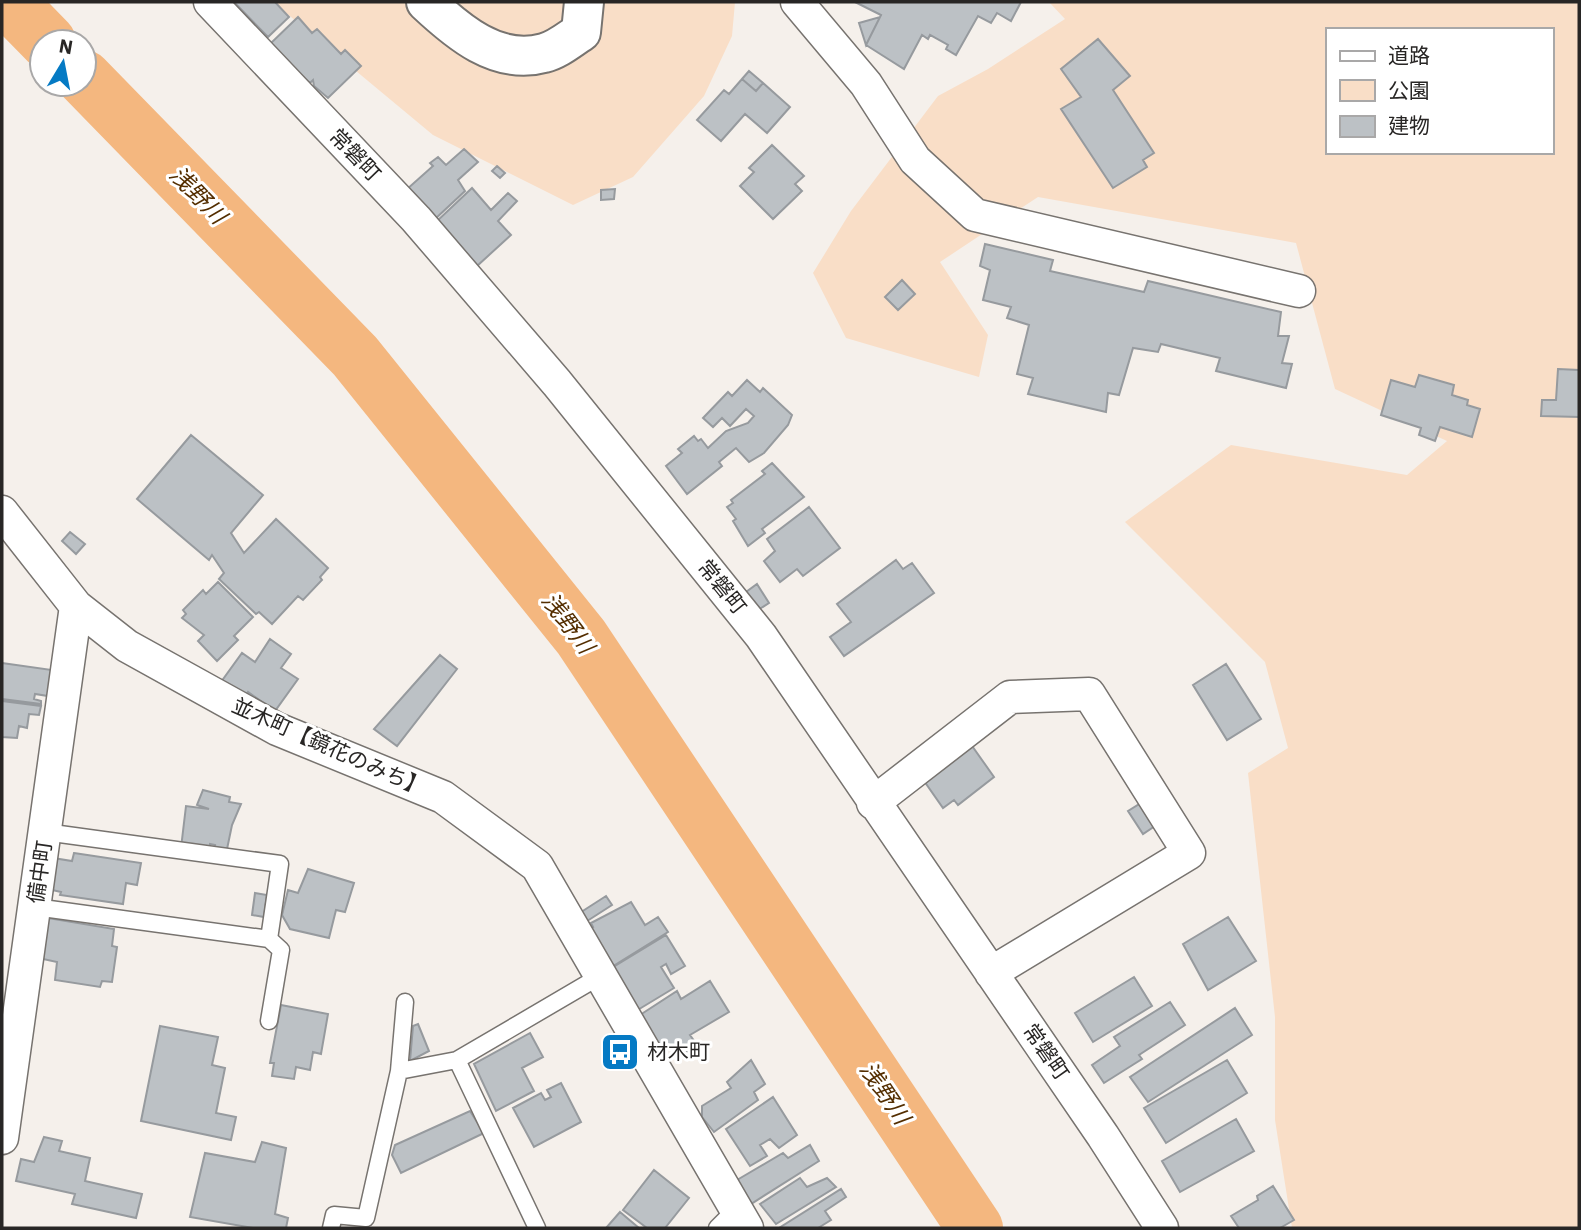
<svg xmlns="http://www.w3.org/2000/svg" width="1581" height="1230" font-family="'IBM Plex Sans','Noto Sans JP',sans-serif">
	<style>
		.green { fill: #f9dec7; fill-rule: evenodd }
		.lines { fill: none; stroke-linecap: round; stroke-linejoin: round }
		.river { stroke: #f4b77f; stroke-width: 56 }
		.building { fill: #bcc1c5; stroke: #969a9e; stroke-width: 2 }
		.lane-casing { stroke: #77736f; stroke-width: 19 }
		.street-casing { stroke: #77736f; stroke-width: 35 }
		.secondary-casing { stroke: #77736f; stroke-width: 42 }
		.lane { stroke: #fff; stroke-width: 16 }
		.street { stroke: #fff; stroke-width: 32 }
		.secondary { stroke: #fff; stroke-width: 38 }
		.labels { text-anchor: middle; stroke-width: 6; stroke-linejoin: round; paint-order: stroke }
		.street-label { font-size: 21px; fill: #282625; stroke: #fff }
		.poi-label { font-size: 21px; fill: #282625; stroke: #fff; text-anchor: start }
		.water-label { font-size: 23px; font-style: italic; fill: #542e00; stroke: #fff }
	</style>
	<rect width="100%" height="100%" fill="#f5f0eb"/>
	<path class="green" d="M273,2h462l-3,34 -28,60 -71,81 -60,28 -140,-70z
		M1049,2h530v1226h-287l-17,-108v-103l-27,-244 40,-25 -23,-86 -140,-140 106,-77 176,30 40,-34 -112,-52 -39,-146 -258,-46 -98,65 48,73 -9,42 -133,-39 -33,-65 38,-62 87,-115 50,-27 77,-50zM1327,30h224v122h-224z"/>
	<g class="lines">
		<path class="river" d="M9,2l39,40
			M84,78l271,278 226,281 394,591"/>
	</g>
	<path class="building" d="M234,2h41l14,15 -21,20z
		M855,2h166l-10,19 -14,-8 -6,10 -13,-7 -22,39 -10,-6 2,-4 -18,-10 -2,4 -6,-4 -18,34 -38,-24 15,-30z
		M298,17l14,16 5,-4 24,25 4,-4 16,16 -33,32 -14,-12 -1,-6 -3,3 -11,-9 -29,-30z
		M880,17l-14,28 -7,-22z
		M1098,39l32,37 -17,14 41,63 -11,7 4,7 -34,21 -52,-79 20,-12 -20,-28z
		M749,71l14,12 -7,8 -14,-12z
		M742,79l14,12 7,-8 27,24 -23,26 -22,-19 -24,27 -24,-21 27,-30 5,4z
		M772,145l32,31 -9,8 7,7 -29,28 -33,-33 14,-14 -5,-4z
		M464,149l14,13 -20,18 7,11 -31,29 -28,-30 27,-24 -3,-3 8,-6 8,8z
		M497,166l8,7 -5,5 -8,-7z
		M472,188l19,22 17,-17 9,8 -19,20 13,14 -34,31 -41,-44z
		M615,189l-1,10 -13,1v-10z
		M985,244l68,16 -3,11 94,21 4,-11 133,31 -3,24h11l-7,27 10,1 -6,24 -70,-17 4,-13 -59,-14 -3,8 -25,-4 -14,47 -11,-2 -2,19 -78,-18 5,-16 -16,-4 12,-49 -22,-7 4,-11 -28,-7 7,-30 -10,-4z
		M902,280l13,14 -17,16 -13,-13z
		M1558,369l21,1v47l-38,-1 1,-16h14z
		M1419,375l35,10 -2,10 16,5 -1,5 13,4 -8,28 -32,-10 -5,14 -16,-6 2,-7 -40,-13 10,-35 24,7z
		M747,380l13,12 3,-4 29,27 -4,10 -24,28 -15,9 -13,-14 -17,14 3,4 -35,28 -21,-28 16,-13 -4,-4 16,-13 4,5 3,-2 7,9 18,-17 22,-8 6,-7 -8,-7 -16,17 -8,-8 -9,9 -10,-9 25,-26 4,4z
		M191,435l72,60 -32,38 13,20 32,-34 52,49 -8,9 2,3 -19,20 -5,-4 -26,28 -13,-12 -3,2 -37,-35 5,-6 -12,-18 -3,5 -72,-61z
		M772,463l32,34 -42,32 3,4 -17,13 -15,-25 3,-2 -9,-12 6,-4 -2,-3 34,-26 -3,-3z
		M809,507l31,41 -37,28 -6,-7 -17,13 -16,-21 11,-10 -8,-12z
		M70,532l15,12 -9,10 -14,-13z
		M896,560l7,9 9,-6 22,30 -90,63 -14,-19 21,-15 -14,-18z
		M218,582l35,35 -19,19 4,4 -21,21 -19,-20 6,-6 -22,-17 4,-4 -3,-4 20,-20 3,4z
		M757,584l12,19 -11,7 -12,-18z
		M270,639l21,15 -10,14 17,11 -23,32 -27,-19 -4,6 -23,-16 21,-29 13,9z
		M440,655l17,14 -60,77 -23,-17z
		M2,663l50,7 -4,26 -13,-2 -1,5 7,2v3l-39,-5z
		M1226,664l35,55 -34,21 -34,-55z
		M2,701l39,5 -2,9 -10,-1 -2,14 -8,-2 -2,12 -15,-1z
		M970,743l24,34 -36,28 -4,-5 -11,8 -21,-30z
		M203,790l27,7 -1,5 12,2 -9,21 -6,29 -12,-4 1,-5 -5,-1 -1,7 -28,-3 5,-42 23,3 -12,-4z
		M1141,803l14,23 -12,8 -15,-23z
		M74,853l67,10 -4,22 -11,-2 -3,21 -63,-9 1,-3 -9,-2 1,-32 19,3z
		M308,869l46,14 -9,29 -9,-2 -7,28 -39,-9 -8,-14 6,-25 10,3z
		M255,893l12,2 -3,22 -12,-2z
		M606,896l6,9 -31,20 -6,-9z
		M631,902l14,23 13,-8 10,15 -58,36 -23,-38 6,-3 -2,-4z
		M1228,917l28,44 -48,29 -25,-46z
		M48,918l66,11 -2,17 5,1 -5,35 -10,-1 -2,6 -45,-7 2,-18 -14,-3z
		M666,935l19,31 -14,8 -5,-10 -5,3 13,21 -38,23 -26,-42z
		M1134,977l18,29 -59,36 -18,-29z
		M710,981l19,31 -39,23 7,10 -14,9 -5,-10 -16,9 -22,-38 37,-24 4,8z
		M1170,1002l15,23 -46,30 3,4 -38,24 -12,-18 28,-19 -6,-9z
		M281,1005l47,9 -7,40 -8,-2 -3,18 -14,-3 -2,12 -22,-3 2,-13h-4z
		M1235,1008l17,27 -104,67 -18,-25z
		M418,1024l11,27 -19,10 3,-35z
		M160,1026l58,11 -6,28 13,3 -9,45 20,4 -5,23 -90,-19z
		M530,1033l13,24 -21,11 12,23 -38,20 -22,-47z
		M751,1060l14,24 -11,8 4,8 -44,32 -12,-15v-11l29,-18 -4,-6z
		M1227,1060l20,33 -81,50 -22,-35z
		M561,1083l20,39 -47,25 -21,-39 28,-15 4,7 6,-3 -4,-7z
		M773,1097l24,38 -18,13 -9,-9 -10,6 7,11 -17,10 -24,-37z
		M470,1111l14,22 -83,40 -9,-18 3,-10z
		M1236,1119l18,32 -74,41 -18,-31z
		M44,1137l18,4 -3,10 31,7 -5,23 57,13 -6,24 -64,-14 3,-10 -59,-13 5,-22 13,3z
		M262,1142l24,6 -11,66 13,4 -2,10h-33l-63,-11 15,-64 50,9z
		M810,1145l9,16 -68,43 -14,-24 46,-27 5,5z
		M654,1170l35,28 -24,30h-18l-24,-18z
		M800,1178l7,9 20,-9 9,9 -60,37 -16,-20z
		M1273,1186l21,34 -14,8h-41l-8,-12 27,-16 -1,-4z
		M841,1189l5,8 -21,14 6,9 -13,8h-39z
		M620,1212l19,16h-33z"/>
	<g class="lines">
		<defs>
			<path id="lane" d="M45,832l235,32 -11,75 12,11 -12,71
				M35,907l234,32
				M457,1060l80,168
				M399,1071l6,-69
				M331,1228l3,-13 32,3 33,-147 58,-11 145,-85
				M717,1228l19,-19"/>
			<path id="street" d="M210,2l206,217 141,164 204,253 342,500 59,92
				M797,2l69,82 49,76 60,55 324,76
				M2,512l74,94 51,40 150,83 166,68 94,69 210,362
				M873,803l137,-106 79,-3 100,159 -198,120
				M2,1138l74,-532"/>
			<path id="secondary" d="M426,2c31,29 71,64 118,51 13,-3 26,-14 37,-21l3,-30"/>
		</defs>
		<use href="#lane" class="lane-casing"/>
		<use href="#street" class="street-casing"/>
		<use href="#secondary" class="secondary-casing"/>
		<use href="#lane" class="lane"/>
		<use href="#street" class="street"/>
		<use href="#secondary" class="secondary"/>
	</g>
	<defs>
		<symbol id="bus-square" viewBox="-11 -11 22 22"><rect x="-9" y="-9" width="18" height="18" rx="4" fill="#057ac4" stroke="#fff"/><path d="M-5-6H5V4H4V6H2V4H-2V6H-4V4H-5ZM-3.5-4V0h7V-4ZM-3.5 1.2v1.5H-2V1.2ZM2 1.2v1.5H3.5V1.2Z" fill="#fff"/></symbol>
	</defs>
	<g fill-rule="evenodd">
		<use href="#bus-square" x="598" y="1030" width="44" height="44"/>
	</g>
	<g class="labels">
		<g class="street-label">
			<text transform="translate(355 155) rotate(46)" y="7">常磐町</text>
			<text transform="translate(722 587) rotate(51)" y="7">常磐町</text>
			<text transform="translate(329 747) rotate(24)" y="7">並木町【鏡花のみち】</text>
			<text transform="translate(40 872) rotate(-82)" y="7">備中町</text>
			<text transform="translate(1046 1052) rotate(55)" y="7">常磐町</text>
		</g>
		<g class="poi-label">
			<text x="647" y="1059">材木町</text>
		</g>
		<g class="water-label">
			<text transform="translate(198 195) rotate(46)" y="8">浅野川</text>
			<text transform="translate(568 623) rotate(53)" y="8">浅野川</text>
			<text transform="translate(885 1093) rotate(56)" y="8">浅野川</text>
		</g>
	</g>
	<rect width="1581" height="1230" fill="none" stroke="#282625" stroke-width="7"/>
	<rect x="1326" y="28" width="228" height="126" fill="#ffffff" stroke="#a9a8a8" stroke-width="2"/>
	<rect x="1340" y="51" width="35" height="10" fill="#ffffff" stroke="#a9a8a8" stroke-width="2"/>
	<text x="1388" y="63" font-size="21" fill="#282625">道路</text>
	<rect x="1340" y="80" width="35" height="21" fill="#f9dec7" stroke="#a9a8a8" stroke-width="2"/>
	<text x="1388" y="98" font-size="21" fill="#282625">公園</text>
	<rect x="1340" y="116" width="35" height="21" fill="#bcc1c5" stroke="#a9a8a8" stroke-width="2"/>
	<text x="1388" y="133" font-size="21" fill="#282625">建物</text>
	<g transform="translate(63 63) rotate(10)"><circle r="33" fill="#ffffff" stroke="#a9a8a8" stroke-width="2"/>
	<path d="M0-5L12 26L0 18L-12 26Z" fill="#057ac4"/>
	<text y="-10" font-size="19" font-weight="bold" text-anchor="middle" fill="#282625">N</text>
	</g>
</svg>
